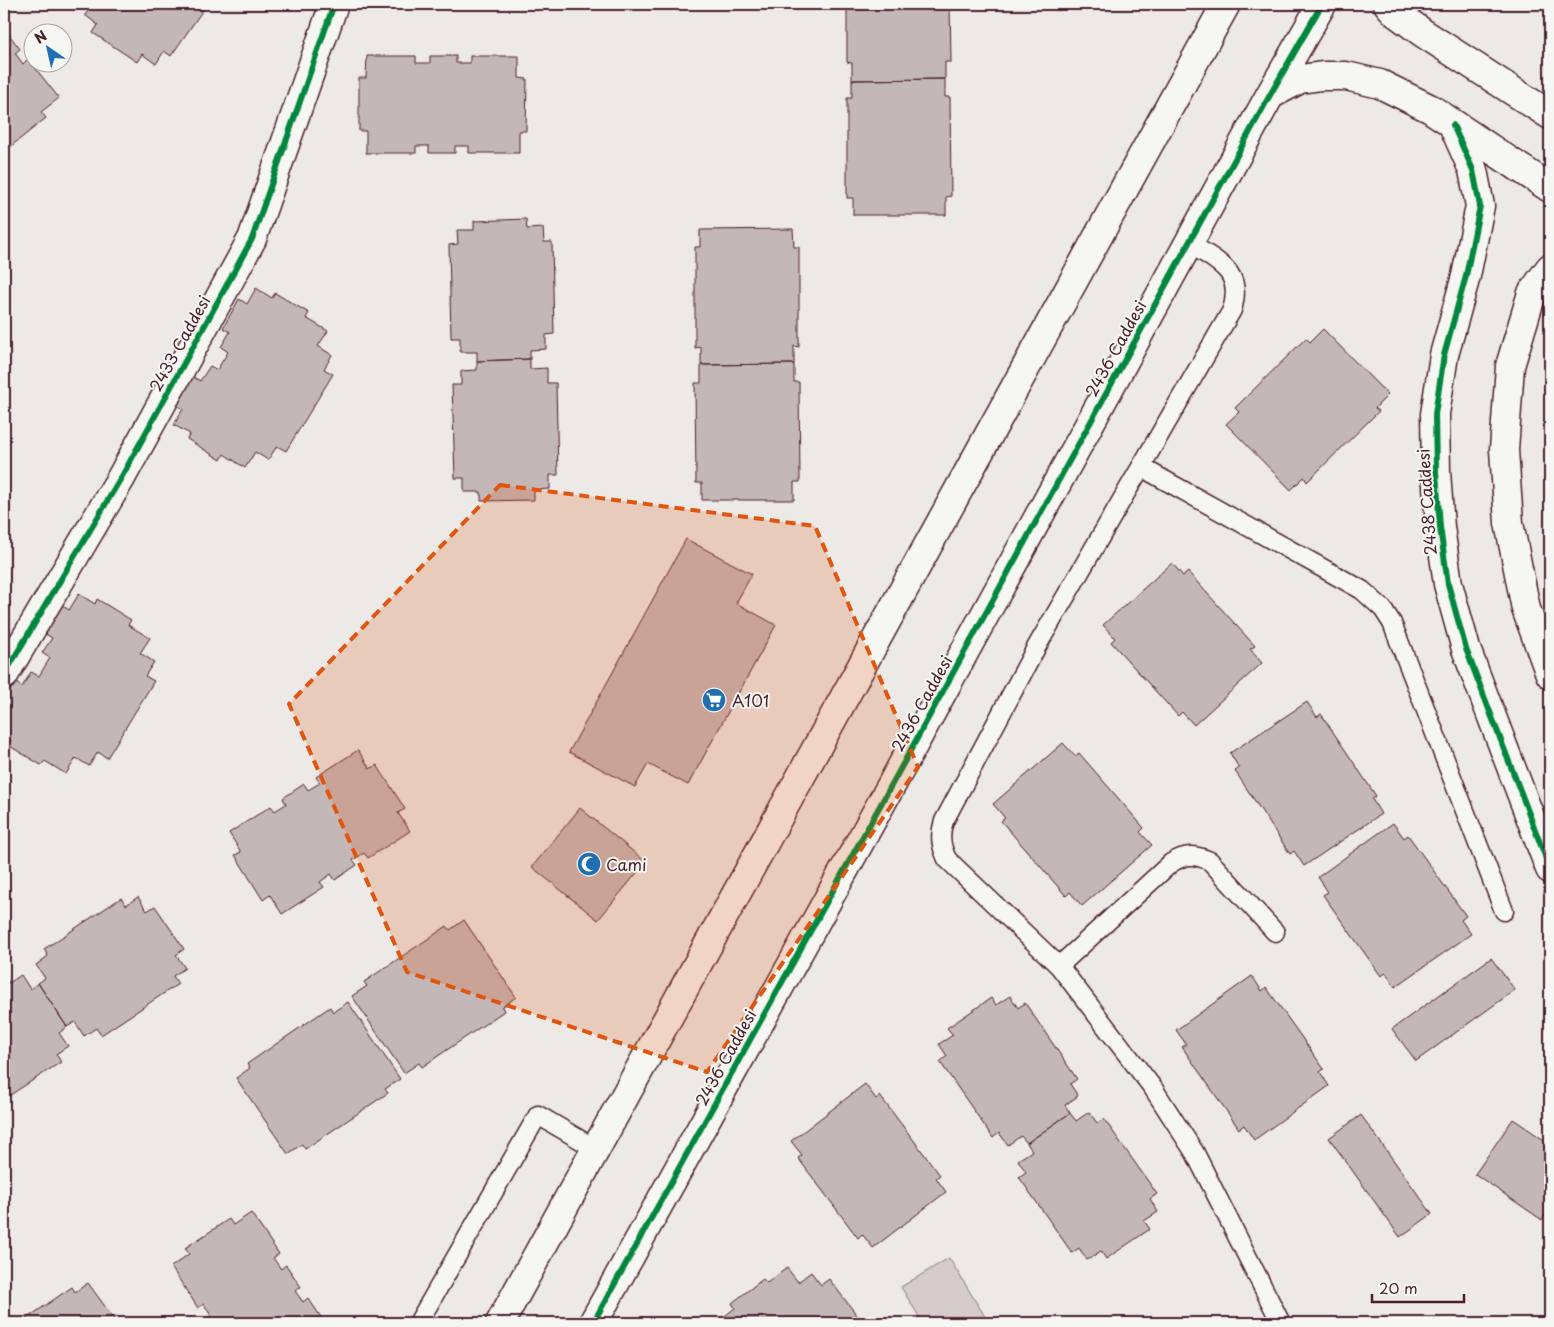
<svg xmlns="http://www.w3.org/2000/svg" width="1554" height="1327" font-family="'Playpen Sans',sans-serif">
	<rect width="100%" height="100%" fill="#ece9e6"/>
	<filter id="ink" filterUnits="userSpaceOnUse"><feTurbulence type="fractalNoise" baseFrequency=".02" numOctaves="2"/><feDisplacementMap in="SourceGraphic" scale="10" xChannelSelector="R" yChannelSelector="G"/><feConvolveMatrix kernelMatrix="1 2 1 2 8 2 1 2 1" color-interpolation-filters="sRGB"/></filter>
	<g filter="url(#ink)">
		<!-- green -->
		<path fill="#d4cbca" stroke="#8f757a" d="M 949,1258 L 989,1323 L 923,1323 L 901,1287 Z"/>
		<!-- building -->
		<path fill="#c4b7b7" stroke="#4a1f2b" d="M 93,4 L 207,4 L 171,56 L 164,51 L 156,64 L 142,54 L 137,62 L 93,33 L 98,25 L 85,15 Z
			M 847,4 L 950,4 L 951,62 L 945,62 L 945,79 L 852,80 L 852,63 L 847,62 Z
			M 4,28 L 20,49 L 15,53 L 23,64 L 28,59 L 59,98 L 41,112 L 46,118 L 5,151 Z
			M 367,56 L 416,56 L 416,63 L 430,63 L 430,56 L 456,56 L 456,63 L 470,63 L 470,56 L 519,56 L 519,78 L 527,79 L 526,131 L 519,131 L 519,153 L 469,153 L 469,146 L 455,146 L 455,153 L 429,153 L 429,146 L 416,146 L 416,153 L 366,153 L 366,131 L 359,131 L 359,78 L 366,78 Z
			M 945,79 L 945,97 L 950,97 L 951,196 L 946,197 L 946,215 L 853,215 L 853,198 L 847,198 L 847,98 L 852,98 L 852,80 Z
			M 526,219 L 527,229 L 543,228 L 544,242 L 552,242 L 554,334 L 546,335 L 546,349 L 530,350 L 530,359 L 477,361 L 477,352 L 460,352 L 460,338 L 451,338 L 449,245 L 458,244 L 457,230 L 474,230 L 474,221 Z
			M 793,229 L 794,247 L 799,247 L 799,347 L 794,346 L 794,364 L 701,365 L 701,347 L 695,348 L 695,247 L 700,247 L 700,230 Z
			M 256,288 L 272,298 L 275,293 L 309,313 L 306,318 L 328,331 L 318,346 L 332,355 L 324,369 L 333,374 L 286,451 L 277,446 L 268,460 L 255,452 L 245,468 L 224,454 L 221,460 L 187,439 L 190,434 L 174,425 L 183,409 L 176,405 L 193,377 L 200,381 L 210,366 L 217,370 L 228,352 L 221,347 L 230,332 L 223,328 L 239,299 L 247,304 Z
			M 1323,329 L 1388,395 L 1375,408 L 1379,411 L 1307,482 L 1304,477 L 1291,490 L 1226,424 L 1239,412 L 1235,408 L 1306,338 L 1310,342 Z
			M 530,359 L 530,369 L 547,368 L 547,383 L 556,383 L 558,475 L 550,475 L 550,489 L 534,490 L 534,500 L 481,501 L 481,492 L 464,492 L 464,478 L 455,478 L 452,385 L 461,385 L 461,371 L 477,370 L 477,361 Z
			M 794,364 L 794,382 L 799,382 L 800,482 L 794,482 L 794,500 L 702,500 L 702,483 L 696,483 L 695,383 L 701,383 L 701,365 Z
			M 686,539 L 752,574 L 736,603 L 776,625 L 688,785 L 648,764 L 635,787 L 569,752 Z
			M 1172,563 L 1183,576 L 1188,572 L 1255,646 L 1250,649 L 1262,663 L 1194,725 L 1182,712 L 1178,716 L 1111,642 L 1115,638 L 1103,625 Z
			M 79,594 L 95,604 L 97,599 L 131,620 L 128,625 L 150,638 L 140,653 L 154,662 L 145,676 L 154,681 L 107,758 L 98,752 L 89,766 L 76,758 L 66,774 L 45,761 L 41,765 L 8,745 L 11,740 L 4,735 L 5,715 L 4,700 L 15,682 L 22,687 L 31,672 L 39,676 L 50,658 L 42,653 L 52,638 L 44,633 L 62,605 L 69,610 Z
			M 1307,702 L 1317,717 L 1321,714 L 1376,796 L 1372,799 L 1381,814 L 1304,866 L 1294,851 L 1290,854 L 1235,771 L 1239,768 L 1230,753 Z
			M 1063,743 L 1075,756 L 1079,753 L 1144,828 L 1140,832 L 1152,845 L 1082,906 L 1070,892 L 1066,896 L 1001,821 L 1005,818 L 993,804 Z
			M 358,750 L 370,769 L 377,765 L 405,809 L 398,813 L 410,831 L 368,858 L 364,853 L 353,860 L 357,865 L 335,880 L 331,874 L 320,882 L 324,887 L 282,914 L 270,895 L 263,900 L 235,855 L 241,852 L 229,833 L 271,806 L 275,811 L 286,804 L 283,798 L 304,784 L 308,790 L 320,783 L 316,777 Z
			M 580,808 L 646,862 L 598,920 L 532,867 Z
			M 1393,823 L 1404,838 L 1408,835 L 1466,916 L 1461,920 L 1471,934 L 1395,987 L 1386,973 L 1381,976 L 1323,895 L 1328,892 L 1318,877 Z
			M 138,897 L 147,911 L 155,906 L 184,949 L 176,955 L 185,968 L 173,976 L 178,984 L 101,1035 L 96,1028 L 84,1036 L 75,1022 L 67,1027 L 38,983 L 45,978 L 36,965 L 48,956 L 44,949 L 121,898 L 126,905 Z
			M 464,920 L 516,997 L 502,1007 L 504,1011 L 422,1067 L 419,1063 L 404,1073 L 352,996 L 367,986 L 364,982 L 447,926 L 450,930 Z
			M 1491,958 L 1515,990 L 1416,1061 L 1392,1029 Z
			M 4,975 L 9,983 L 21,975 L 30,989 L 38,983 L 67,1027 L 59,1033 L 68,1046 L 56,1054 L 61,1062 L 4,1099 Z
			M 1252,976 L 1262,991 L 1266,987 L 1324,1069 L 1320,1072 L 1329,1086 L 1254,1140 L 1244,1125 L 1239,1129 L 1182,1047 L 1186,1044 L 1176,1030 Z
			M 1010,996 L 1018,1008 L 1025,1003 L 1077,1079 L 1070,1084 L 1078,1096 L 1065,1105 L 1070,1113 L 1027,1143 L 1021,1136 L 1008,1145 L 999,1133 L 993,1138 L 940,1062 L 947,1056 L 939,1044 L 953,1035 L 947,1028 L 991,998 L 996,1005 Z
			M 348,1002 L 400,1079 L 385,1089 L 388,1093 L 305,1149 L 302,1144 L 288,1154 L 236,1078 L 250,1068 L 247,1064 L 330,1007 L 333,1012 Z
			M 865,1084 L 876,1099 L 880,1096 L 940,1175 L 936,1178 L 946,1192 L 873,1248 L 862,1234 L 858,1238 L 798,1158 L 802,1155 L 791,1141 Z
			M 1089,1112 L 1097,1123 L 1104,1119 L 1157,1194 L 1150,1199 L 1158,1212 L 1144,1221 L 1150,1229 L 1106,1259 L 1101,1251 L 1087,1260 L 1079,1248 L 1072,1253 L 1019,1177 L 1026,1172 L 1018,1160 L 1032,1151 L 1027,1143 L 1070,1113 L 1076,1121 Z
			M 1361,1115 L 1432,1214 L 1400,1237 L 1329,1138 Z
			M 1513,1119 L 1550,1144 L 1550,1208 L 1542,1220 L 1475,1174 Z
			M 251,1213 L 279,1254 L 273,1258 L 281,1269 L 286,1265 L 301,1287 L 295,1291 L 303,1302 L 308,1298 L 325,1323 L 208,1323 L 205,1319 L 211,1316 L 204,1304 L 198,1308 L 171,1267 L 189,1254 L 185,1248 L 229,1219 L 233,1225 Z
			M 787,1268 L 798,1282 L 811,1272 L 821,1285 L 829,1279 L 863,1323 L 724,1323 L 721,1319 L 735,1308 L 732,1303 L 763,1279 L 767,1283 Z
			M 88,1283 L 117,1323 L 20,1323 L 72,1287 L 75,1292 Z"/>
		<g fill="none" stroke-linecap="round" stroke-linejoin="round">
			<!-- service casing -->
			<g stroke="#4a1f2b" stroke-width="21">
				<path id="service" d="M 1189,243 C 1217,262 1244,270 1232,310 L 1037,646 L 944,821 C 939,836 941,846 947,859 L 1059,966 L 1153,1088 L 1195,1153 L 1281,1323
					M 1141,467 L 1362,590 L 1383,609 L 1392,623 L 1504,911
					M 1059,966 L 1171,863 C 1186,854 1194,854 1210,861 L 1275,932
					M 418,1323 L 538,1115 L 596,1149"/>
			</g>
			<!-- minor casing -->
			<g stroke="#4a1f2b" stroke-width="31">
				<path id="minor" d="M 4,675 L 121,478 L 252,239 L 334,4"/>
			</g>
			<!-- tertiary casing -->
			<g stroke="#4a1f2b" stroke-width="31">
				<path id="tertiary" d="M 1388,4 L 1396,13 L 1423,33 L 1550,115
					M 1270,95 L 1300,79 L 1322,76 L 1346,76 L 1380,84 L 1431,109 L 1550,188
					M 1453,125 L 1473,170 L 1480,206 L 1466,276 L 1444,355 L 1435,414 L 1436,472 L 1440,527 L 1448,584 L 1466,649 L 1550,869
					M 1550,268 L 1532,293 L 1510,366 L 1504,450 L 1509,523 L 1526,609 L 1550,674
					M 500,1323 L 1226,4
					M 593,1323 L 892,784 L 1270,95 L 1322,4"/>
			</g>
			<!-- service -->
			<use href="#service" stroke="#f6f6f2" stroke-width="18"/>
			<!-- minor -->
			<use href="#minor" stroke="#f6f6f2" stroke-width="28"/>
			<!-- tertiary -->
			<use href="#tertiary" stroke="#f6f6f2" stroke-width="28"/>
			<!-- cycleway casing -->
			<g stroke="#f6f6f2" stroke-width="9">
				<path id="cycleway" d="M 1453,125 L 1473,170 L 1480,206 L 1466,276 L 1444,355 L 1435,414 L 1436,472 L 1440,527 L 1448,584 L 1466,649 L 1550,869
					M 4,675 L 121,478 L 252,239 L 334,4
					M 593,1323 L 892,784 L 1270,95 L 1322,4"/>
			</g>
			<!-- cycleway -->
			<use href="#cycleway" stroke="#00873e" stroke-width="6"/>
		</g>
	</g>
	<!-- marked area -->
	<path fill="#e0560e" fill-opacity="0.2" stroke="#e0560e" stroke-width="4" stroke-dasharray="10 6" stroke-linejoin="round" d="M 500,485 L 815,526 L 918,767 L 707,1072 L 407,972 L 289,704 Z"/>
	<!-- icons -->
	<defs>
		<g id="supermarket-disc" transform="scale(1.25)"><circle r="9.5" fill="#1f6fb2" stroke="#f6f6f2"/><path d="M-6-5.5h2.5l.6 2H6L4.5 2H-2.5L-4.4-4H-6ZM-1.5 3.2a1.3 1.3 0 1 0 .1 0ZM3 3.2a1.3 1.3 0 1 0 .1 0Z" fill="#fff"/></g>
		<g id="mosque-disc" transform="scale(1.25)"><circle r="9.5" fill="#1f6fb2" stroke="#f6f6f2"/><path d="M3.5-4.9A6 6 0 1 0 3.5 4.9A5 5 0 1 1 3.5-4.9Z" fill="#fff"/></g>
	</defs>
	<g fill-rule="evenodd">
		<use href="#supermarket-disc" x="714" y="700"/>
		<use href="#mosque-disc" x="589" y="864"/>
	</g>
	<g text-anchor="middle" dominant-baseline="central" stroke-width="4" stroke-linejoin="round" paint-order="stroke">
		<!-- street labels -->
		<g font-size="16" fill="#4a1f2b" stroke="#f6f6f2">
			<text transform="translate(179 343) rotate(-61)">2433 Caddesi</text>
			<text transform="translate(1115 348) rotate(-61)">2436 Caddesi</text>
			<text transform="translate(1426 502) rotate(-94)">2438 Caddesi</text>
			<text transform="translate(921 703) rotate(-61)">2436 Caddesi</text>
			<text transform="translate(725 1057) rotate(-61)">2436 Caddesi</text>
		</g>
		<!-- poi labels -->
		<g font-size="16" fill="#4a1f2b" stroke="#f6f6f2" text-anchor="start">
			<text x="732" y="700">A101</text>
			<text x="606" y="864">Cami</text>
		</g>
	</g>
	<!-- margin -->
	<rect width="1554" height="1327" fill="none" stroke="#f6f6f2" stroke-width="20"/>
	<rect x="10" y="10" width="1534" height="1307" fill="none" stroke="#4a1f2b" stroke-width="2" filter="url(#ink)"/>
	<!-- north arrow -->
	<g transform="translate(48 48) rotate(326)"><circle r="24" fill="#f6f6f2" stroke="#b1a0a2"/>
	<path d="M0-4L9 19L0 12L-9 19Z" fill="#1f6fb2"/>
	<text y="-8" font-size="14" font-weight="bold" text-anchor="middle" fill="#4a1f2b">N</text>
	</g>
	<!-- scale -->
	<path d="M1372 1294v8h92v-8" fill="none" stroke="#4a1f2b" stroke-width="2.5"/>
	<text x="1379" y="1294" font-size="15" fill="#4a1f2b" stroke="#f6f6f2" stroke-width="4" paint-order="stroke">20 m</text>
</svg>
